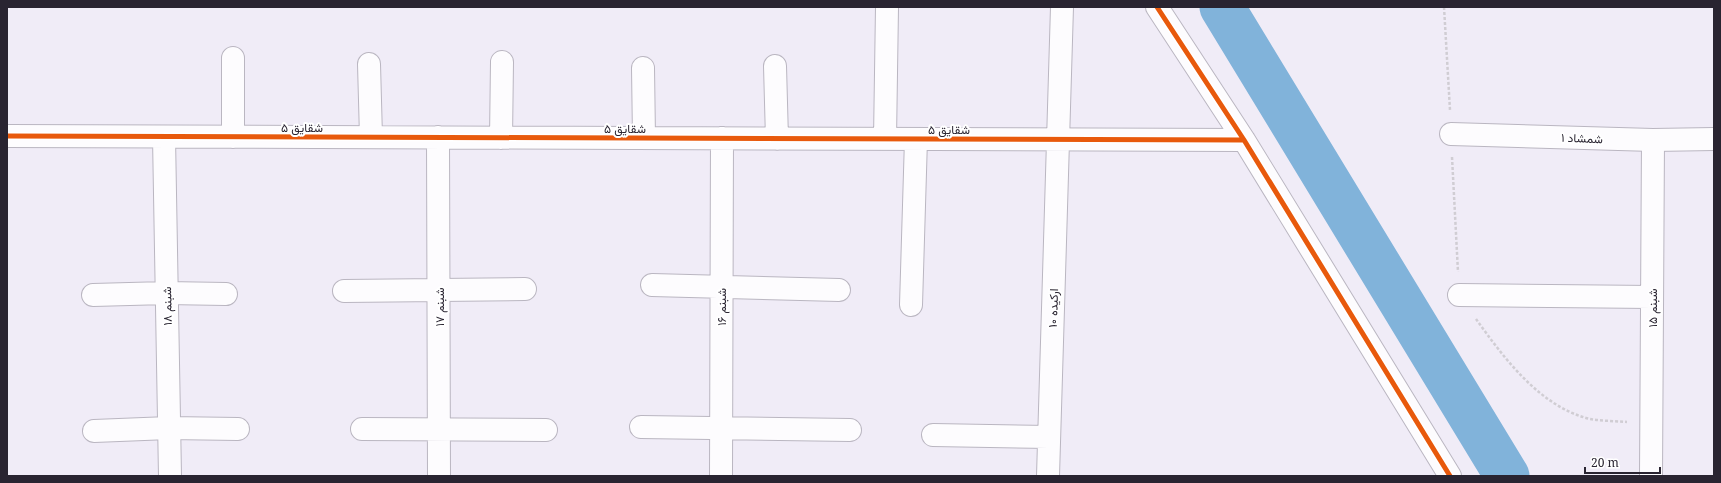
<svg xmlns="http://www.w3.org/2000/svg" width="1721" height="483" font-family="'Noto Serif',Vazirmatn,serif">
	<rect width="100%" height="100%" fill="#f0ecf7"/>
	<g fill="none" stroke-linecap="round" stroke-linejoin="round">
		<!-- river -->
		<path stroke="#81b3da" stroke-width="45" d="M 1222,7 L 1507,476"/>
		<!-- minor casing -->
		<g stroke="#bab6c1" stroke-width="24">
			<path id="minor" d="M 1157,7 L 1244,140 L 1450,476
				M 369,64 L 371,137
				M 775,66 L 777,139
				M 643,68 L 644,138
				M 7,136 L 1244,140
				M 164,137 L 170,476
				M 233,137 L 233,58
				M 438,137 L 439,476
				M 501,138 L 502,62
				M 885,139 L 887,7
				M 652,285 L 839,290
				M 344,291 L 525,289
				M 93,295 L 166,293 L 226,294
				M 1459,295 L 1652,297
				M 911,305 L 916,139
				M 641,427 L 850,430
				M 362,429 L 546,430
				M 94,431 L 169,428 L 238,429
				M 933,435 L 1049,437
				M 721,476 L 722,138
				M 1048,476 L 1062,7
				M 1651,476 L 1653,140"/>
		</g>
		<!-- tertiary casing -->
		<g stroke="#bab6c1" stroke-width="24">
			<path id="tertiary" d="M 1451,134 L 1653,140 L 1714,139"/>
		</g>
		<!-- path -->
		<path stroke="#d0cdd3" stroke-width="2.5" stroke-dasharray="3 2" stroke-linecap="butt" d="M 1444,7 L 1450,110
			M 1452,157 L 1458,272
			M 1476,319 C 1504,358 1540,407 1590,419 C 1602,421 1615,421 1627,422"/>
		<!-- minor -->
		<use href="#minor" stroke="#fdfcfe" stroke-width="22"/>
		<!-- tertiary -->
		<use href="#tertiary" stroke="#fdfcfe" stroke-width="22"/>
		<!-- cycleway casing -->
		<g stroke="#fff" stroke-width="8">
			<path id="cycleway" d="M 1157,7 L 1244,140 L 1450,476
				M 7,136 L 1244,140"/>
		</g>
		<!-- cycleway -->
		<use href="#cycleway" stroke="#e8590c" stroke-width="5"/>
	</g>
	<g text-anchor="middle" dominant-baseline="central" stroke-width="4" stroke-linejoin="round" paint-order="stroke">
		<!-- street labels -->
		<g font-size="12" fill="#292431" stroke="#fff">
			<text x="302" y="127">شقایق ۵</text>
			<text x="625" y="128">شقایق ۵</text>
			<text x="949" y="129">شقایق ۵</text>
			<text transform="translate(1582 138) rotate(2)">شمشاد ۱</text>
			<text transform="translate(167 306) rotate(-91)">شبنم ۱۸</text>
			<text transform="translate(439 307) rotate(-90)">شبنم ۱۷</text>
			<text transform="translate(721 307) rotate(-90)">شبنم ۱۶</text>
			<text transform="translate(1053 308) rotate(-88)">ارکیده ۱۰</text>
			<text transform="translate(1652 308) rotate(-90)">شبنم ۱۵</text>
		</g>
	</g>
	<!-- border -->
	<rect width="1721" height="483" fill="none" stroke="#292431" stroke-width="16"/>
	<!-- scale -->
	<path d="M1585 467v6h75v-6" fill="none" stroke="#292431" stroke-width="2"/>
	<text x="1591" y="467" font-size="12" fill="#292431" stroke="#ffffff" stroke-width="3" paint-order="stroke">20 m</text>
</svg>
